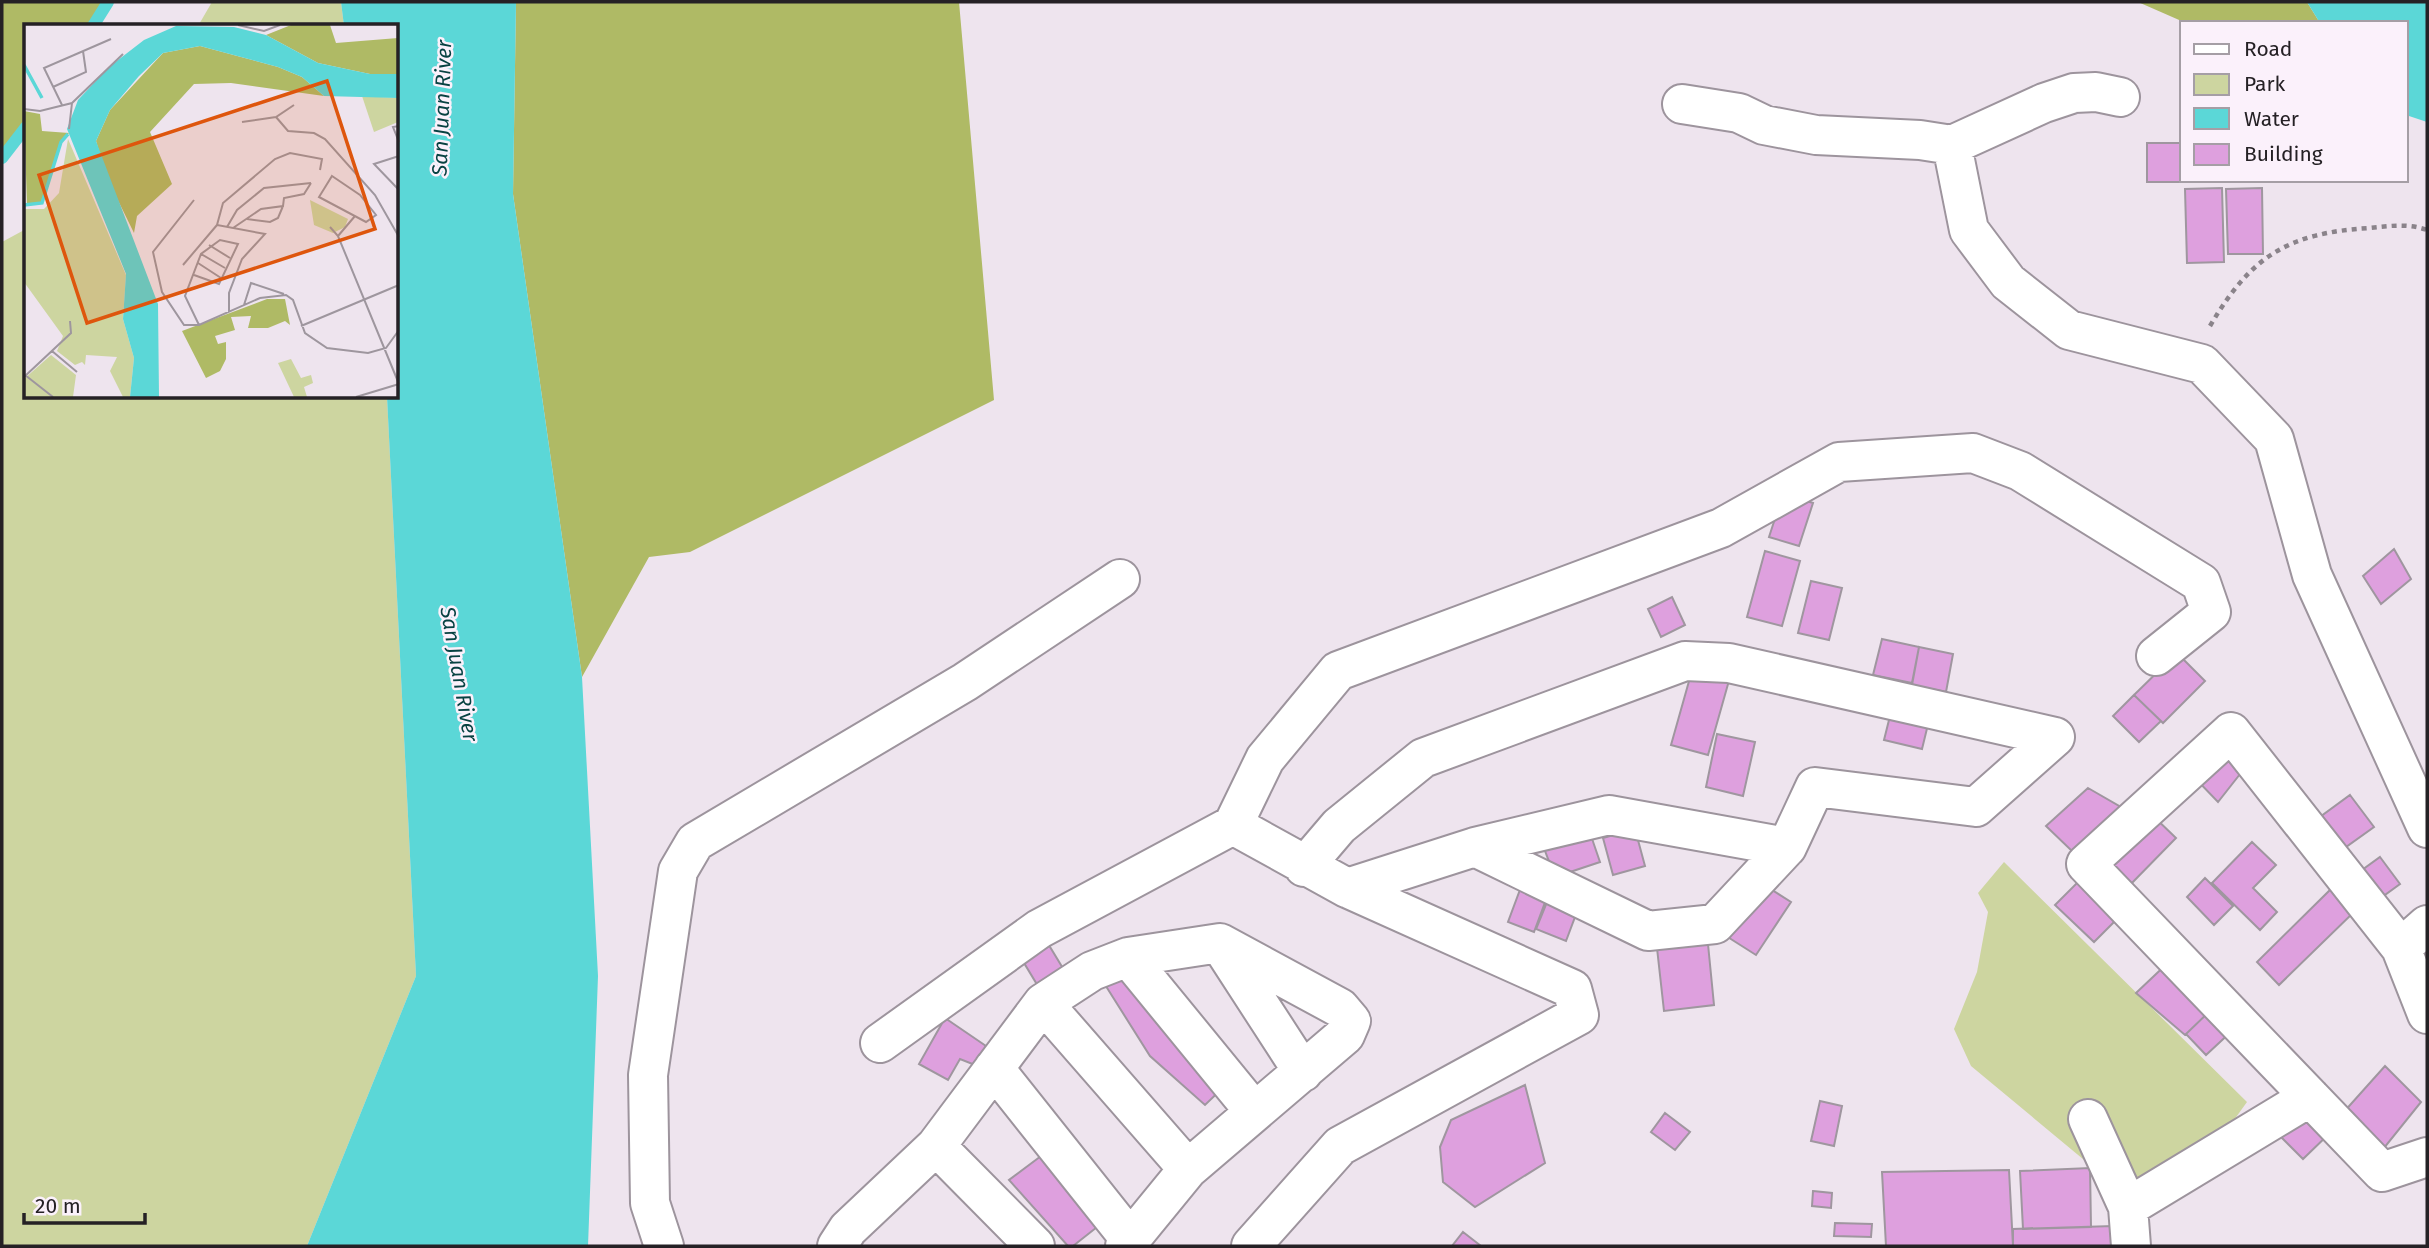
<svg xmlns="http://www.w3.org/2000/svg" width="2429" height="1248" font-family="'Fira Sans',sans-serif">
	<rect width="100%" height="100%" fill="#eee4ee"/>
	<!-- green -->
	<path fill="#cdd5a0" d="M 212,2 L 341,2 L 344,26 L 198,26 Z
		M 26,229 L 26,397 L 387,397 L 416,976 L 307,1246 L 2,1246 L 2,242 Z
		M 2004,862 L 2247,1102 L 2205,1160 L 2155,1201 L 2101,1174 L 1971,1066 L 1954,1029 L 1977,972 L 1988,912 L 1978,893 Z"/>
	<!-- forest -->
	<path fill="#afba65" d="M 2,2 L 108,2 L 93,26 L 26,26 L 26,127 L 2,158 Z
		M 516,2 L 959,2 L 994,400 L 690,552 L 649,557 L 582,677 L 513,194 Z
		M 2138,2 L 2307,2 L 2320,23 L 2186,23 Z"/>
	<!-- water -->
	<path fill="#5bd7d7" d="M 341,2 L 516,2 L 513,194 L 582,677 L 598,976 L 588,1246 L 307,1246 L 416,976 L 387,397 L 397,397 L 397,26 L 344,26 Z
		M 2307,2 L 2427,2 L 2427,122 L 2406,115 L 2406,23 L 2320,23 Z"/>
	<g fill="none" stroke-linecap="round" stroke-linejoin="round">
		<!-- stream -->
		<path stroke="#5bd7d7" stroke-width="12" d="M 93,26 L 108,2
			M 2,158 L 26,127"/>
	</g>
	<!-- building -->
	<path fill="#dea0de" stroke="#9f969f" stroke-width="2" d="M 2147,143 L 2182,143 L 2184,182 L 2147,182 Z
		M 2222,188 L 2224,262 L 2187,263 L 2185,189 Z
		M 2262,188 L 2263,254 L 2228,254 L 2226,189 Z
		M 1783,494 L 1813,503 L 1799,546 L 1769,537 Z
		M 2394,549 L 2411,579 L 2381,604 L 2363,576 Z
		M 1765,551 L 1800,561 L 1782,626 L 1747,617 Z
		M 1811,581 L 1842,588 L 1829,640 L 1798,633 Z
		M 1672,597 L 1685,625 L 1661,637 L 1648,609 Z
		M 1882,639 L 1919,647 L 1912,683 L 1873,675 Z
		M 1919,647 L 1953,654 L 1946,692 L 1912,685 Z
		M 2177,653 L 2205,681 L 2163,723 L 2134,695 Z
		M 1693,667 L 1730,677 L 1708,755 L 1671,745 Z
		M 2134,695 L 2161,721 L 2139,742 L 2113,716 Z
		M 1893,704 L 1931,712 L 1922,749 L 1884,740 Z
		M 1717,734 L 1755,742 L 1743,796 L 1706,787 Z
		M 2218,747 L 2244,769 L 2218,802 L 2192,775 Z
		M 2088,788 L 2126,810 L 2075,854 L 2046,826 Z
		M 2350,795 L 2374,827 L 2332,857 L 2309,825 Z
		M 2149,812 L 2176,838 L 2127,888 L 2100,862 Z
		M 1588,827 L 1600,862 L 1555,877 L 1542,843 Z
		M 1635,829 L 1645,866 L 1613,875 L 1603,838 Z
		M 2252,842 L 2276,865 L 2253,888 L 2277,912 L 2260,930 L 2212,883 Z
		M 2380,857 L 2400,884 L 2371,905 L 2351,878 Z
		M 2085,875 L 2126,910 L 2094,942 L 2055,905 Z
		M 2205,878 L 2233,906 L 2214,925 L 2187,897 Z
		M 1758,881 L 1791,902 L 1756,955 L 1723,934 Z
		M 1521,887 L 1547,897 L 1534,932 L 1508,922 Z
		M 2332,888 L 2355,911 L 2279,985 L 2257,962 Z
		M 1549,897 L 1578,909 L 1566,941 L 1536,929 Z
		M 1707,934 L 1714,1005 L 1664,1011 L 1656,939 Z
		M 1044,937 L 1067,975 L 1041,991 L 1018,953 Z
		M 2173,958 L 2213,1008 L 2185,1035 L 2136,993 Z
		M 1127,965 L 1229,1082 L 1205,1105 L 1150,1056 L 1097,972 Z
		M 2213,1008 L 2234,1029 L 2206,1055 L 2186,1034 Z
		M 945,1018 L 986,1046 L 975,1065 L 960,1059 L 948,1080 L 919,1064 Z
		M 2385,1066 L 2421,1102 L 2380,1153 L 2342,1114 Z
		M 1525,1085 L 1545,1163 L 1475,1207 L 1443,1182 L 1440,1147 L 1451,1120 Z
		M 1820,1101 L 1842,1106 L 1834,1146 L 1811,1141 Z
		M 2310,1107 L 2333,1130 L 2303,1159 L 2280,1136 Z
		M 1665,1113 L 1690,1132 L 1675,1150 L 1651,1132 Z
		M 1045,1153 L 1106,1220 L 1073,1246 L 1068,1246 L 1009,1180 Z
		M 2090,1168 L 2091,1227 L 2023,1229 L 2020,1171 Z
		M 2009,1170 L 2013,1246 L 1886,1246 L 1882,1172 Z
		M 1813,1191 L 1832,1193 L 1831,1208 L 1812,1206 Z
		M 1835,1223 L 1872,1224 L 1871,1237 L 1834,1236 Z
		M 2113,1226 L 2113,1246 L 2013,1246 L 2013,1229 Z
		M 1463,1232 L 1481,1246 L 1452,1246 Z"/>
	<g fill="none" stroke-linecap="round" stroke-linejoin="round">
		<!-- minor casing -->
		<g stroke="#9d949d" stroke-width="42">
			<path id="minor" d="M 1682,104 L 1739,113 L 1764,125 L 1816,135 L 1920,140 L 1952,145 L 2044,103 L 2074,93 L 2096,92 L 2120,97
				M 1952,145 L 1969,230 L 2008,282 L 2069,330 L 2202,364 L 2274,439 L 2312,575 L 2427,828
				M 1475,847 L 1648,931 L 1715,924 L 1787,847
				M 1304,867 L 1339,826 L 1423,758 L 1685,661 L 1729,663 L 2055,737
				M 1347,888 L 1475,847 L 1609,815 L 1787,847 L 1815,787 L 1976,807 L 2055,737
				M 1222,947 L 1303,1072
				M 2401,948 L 2427,925
				M 1128,957 L 1254,1111
				M 1043,1003 L 1188,1169
				M 2427,1014 L 2401,948 L 2231,732 L 2086,864 L 2382,1172 L 2427,1157
				M 880,1043 L 1039,929 L 1233,825
				M 994,1068 L 1130,1239
				M 2088,1119 L 2128,1207 L 2131,1246
				M 936,1146 L 1035,1246
				M 2128,1207 L 2310,1097
				M 664,1246 L 650,1203 L 648,1075 L 678,871 L 695,842 L 965,682 L 1120,579
				M 837,1246 L 848,1229 L 936,1146 L 1043,1003 L 1092,971 L 1128,957 L 1220,943 L 1340,1008 L 1351,1021 L 1345,1035 L 1188,1169 L 1125,1246
				M 1251,1246 L 1340,1146 L 1579,1015 L 1572,989 L 1347,888 L 1233,825 L 1265,759 L 1338,671 L 1721,528 L 1839,462 L 1973,453 L 2020,471 L 2201,583 L 2211,612 L 2156,656"/>
		</g>
		<!-- path -->
		<path stroke="#8a838a" stroke-width="4.5" stroke-dasharray="5 5" stroke-linecap="butt" d="M 2210,326 C 2251,256 2288,233 2369,228 C 2389,226 2408,223 2427,230"/>
		<!-- minor -->
		<use href="#minor" stroke="#fff" stroke-width="38"/>
	</g>
	<g text-anchor="middle" dominant-baseline="central" stroke-width="5" stroke-linejoin="round" paint-order="stroke">
		<!-- water labels -->
		<g font-size="21" font-style="italic" fill="#074242" stroke="#fbf1fb">
			<text transform="translate(442 108) rotate(-88)">San Juan River</text>
			<text transform="translate(459 674) rotate(80)">San Juan River</text>
		</g>
	</g>
	<!-- overview -->
	<g transform="translate(24 24)">
		<rect width="374" height="374" fill="#eee4ee"/>
		<path d="M 338,72 L 374,74 L 374,98 L 350,108 ZM 44,115 L 102,251 L 99,295 L 110,334 L 106,373 L 99,373 L 86,347 L 93,333 L 62,331 L 61,341 L 58,338 L 51,341 L 33,327 L 39,312 L 0,258 L 0,185 L 20,185 L 35,169 ZM 286,176 L 324,195 L 321,203 L 309,209 L 290,201 ZM 27,331 L 52,351 L 49,373 L 0,373 L 0,355 ZM 267,335 L 277,354 L 287,351 L 289,359 L 280,363 L 283,373 L 270,373 L 254,339 Z" fill="#cdd5a0"/>
		<path d="M 267,1 L 306,1 L 312,19 L 374,14 L 374,50 L 346,50 L 294,39 L 242,11 ZM 176,22 L 254,43 L 278,53 L 300,72 L 207,59 L 170,60 L 126,108 L 148,160 L 113,192 L 110,209 L 83,154 L 72,117 L 86,86 L 139,29 ZM 0,87 L 16,90 L 18,107 L 45,109 L 37,118 L 18,179 L 3,182 ZM 243,275 L 261,275 L 266,301 L 261,297 L 244,304 L 224,304 L 227,292 L 207,293 L 211,306 L 191,312 L 194,320 L 202,318 L 202,335 L 196,347 L 182,354 L 158,307 Z" fill="#afba65"/>
		<path d="M 152,2 L 210,3 L 242,11 L 294,39 L 346,50 L 374,50 L 374,74 L 300,72 L 278,53 L 254,43 L 176,22 L 139,29 L 115,52 L 86,86 L 72,117 L 134,280 L 135,373 L 106,373 L 110,334 L 99,295 L 102,250 L 43,105 L 54,76 L 85,43 L 120,16 Z" fill="#5bd7d7"/>
		<path fill="none" stroke="#5bd7d7" stroke-width="3.5" d="M 0,41 L 18,74M 0,181 L 18,179 L 37,118 L 44,110"/>
		<path fill="none" stroke="#9e969e" stroke-width="2" d="M 214,1 L 240,7 L 256,1M 29,63 L 62,48 L 59,27M 38,81 L 20,44 L 87,15M 0,85 L 16,87 L 48,79 L 99,30M 252,93 L 264,107 L 290,109 L 301,115 L 351,171 L 375,213M 218,98 L 252,93 L 270,81M 375,102 L 369,103 L 375,118M 45,105 L 48,79M 375,132 L 350,140 L 375,166M 308,152 L 336,171 L 352,191 L 342,198 L 295,173 ZM 170,176 L 129,228 L 138,268 L 160,301 L 175,301 L 236,274 L 262,271 L 269,276 L 281,309 L 303,324 L 344,329 L 362,324 L 375,306M 223,195 L 246,198 L 254,194 L 259,182M 203,203 L 213,186 L 240,164 L 287,159M 306,203 L 314,212 L 375,360M 209,204 L 237,185 L 259,182 L 260,174 L 280,170 L 287,159M 314,212 L 331,192M 185,221 L 206,234M 177,230 L 201,244M 174,239 L 197,254M 159,241 L 193,201M 170,251 L 195,260 L 214,220 L 196,216 L 177,230 L 161,272 L 175,301M 220,281 L 227,259 L 260,270M 205,288 L 205,269 L 218,235 L 241,210 L 193,201 L 199,179 L 251,135 L 266,129 L 298,135 L 296,146M 277,302 L 375,261M 28,327 L 53,348M 1,351 L 29,373M 0,353 L 47,309 L 46,297M 332,373 L 375,360"/>
		<path fill="#de560d" fill-opacity="0.15" stroke="#de560d" stroke-width="3.5" d="M 303,57 L 351,205 L 63,299 L 15,151 Z"/>
		<rect width="374" height="374" fill="none" stroke="#252125" stroke-width="3.5"/>
	</g>
	<!-- border -->
	<rect width="2429" height="1248" fill="none" stroke="#252125" stroke-width="7"/>
	<!-- legend -->
	<rect x="2180" y="21" width="228" height="161" fill="#fbf1fb" stroke="#a59ea5" stroke-width="2"/>
	<rect x="2194" y="44" width="35" height="10" fill="#ffffff" stroke="#a59ea5" stroke-width="2"/>
	<text x="2244" y="56" font-size="21" fill="#252125">Road</text>
	<rect x="2194" y="74" width="35" height="21" fill="#cdd5a0" stroke="#a59ea5" stroke-width="2"/>
	<text x="2244" y="91" font-size="21" fill="#252125">Park</text>
	<rect x="2194" y="108" width="35" height="21" fill="#5bd7d7" stroke="#a59ea5" stroke-width="2"/>
	<text x="2244" y="126" font-size="21" fill="#252125">Water</text>
	<rect x="2194" y="144" width="35" height="21" fill="#dea0de" stroke="#a59ea5" stroke-width="2"/>
	<text x="2244" y="161" font-size="21" fill="#252125">Building</text>
	<!-- scale -->
	<path d="M24 1213v10h121v-10" fill="none" stroke="#252125" stroke-width="3.5"/>
	<text x="35" y="1213" font-size="21" fill="#252125" stroke="#fbf1fb" stroke-width="5" paint-order="stroke">20 m</text>
</svg>
